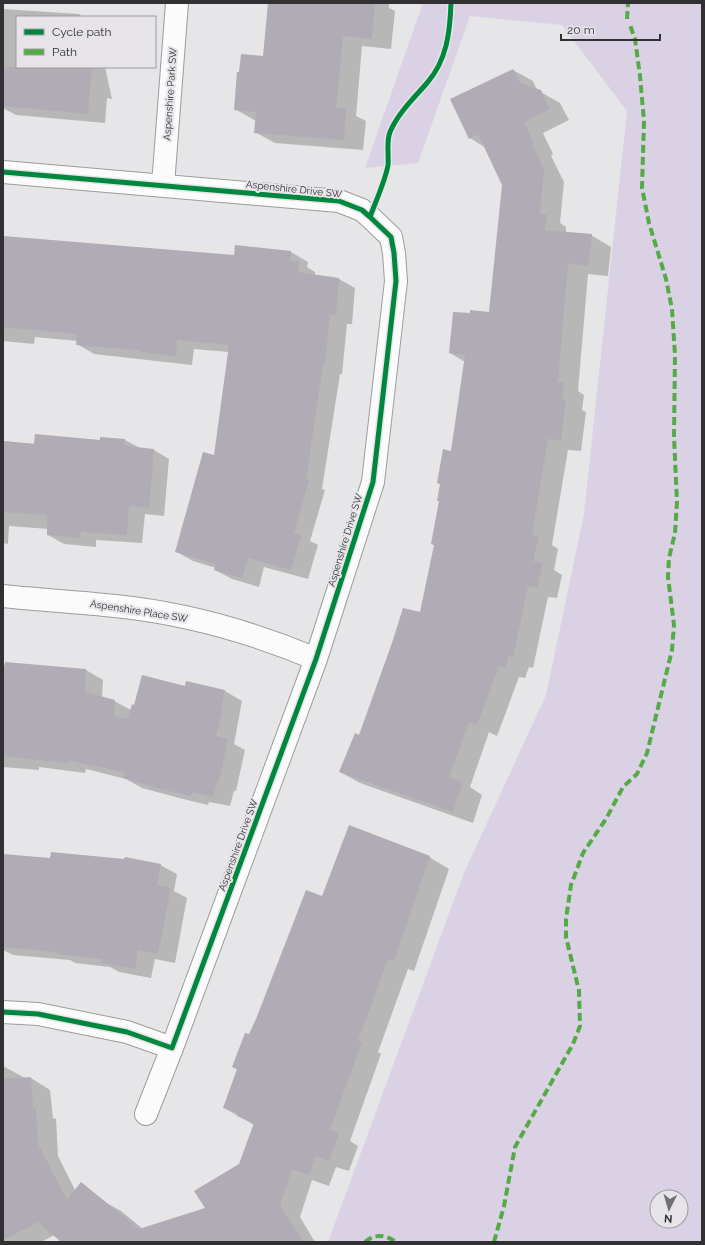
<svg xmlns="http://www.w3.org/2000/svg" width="705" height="1245" font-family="Raleway,sans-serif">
	<rect width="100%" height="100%" fill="#e6e5e7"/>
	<!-- green -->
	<path fill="#dad1e4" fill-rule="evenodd" d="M 423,3 L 702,3 L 702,1242 L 328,1242 L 464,873 L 546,695 L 584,514 L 627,111 L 562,25 L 470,16 L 418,163 L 365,168 ZM 657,1197 L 681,1197 L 681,1221 L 657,1221 Z"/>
	<!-- shadow -->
	<path fill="#0003" d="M 269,3 L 389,3 L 389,8 L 395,11 L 391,49 L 362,46 L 356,116 L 366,121 L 363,150 L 275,143 L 255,132 L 256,121 L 235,109 L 264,57 Z
		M 3,9 L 79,14 L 83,17 L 17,17 L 17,67 L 105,67 L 112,99 L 107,98 L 105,123 L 16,115 L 3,108 Z
		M 513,70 L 533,81 L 537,90 L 560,103 L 569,120 L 543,133 L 553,154 L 551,156 L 564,182 L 560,223 L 566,227 L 566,233 L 591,235 L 611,247 L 608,276 L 588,274 L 578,391 L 584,395 L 582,410 L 586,412 L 581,451 L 568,450 L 552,545 L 558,549 L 554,570 L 562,575 L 557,598 L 548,597 L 533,668 L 529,667 L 525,678 L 519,677 L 497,736 L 489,732 L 470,787 L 482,795 L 473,823 L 360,783 L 340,772 L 421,614 L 435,545 L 440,502 L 441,484 L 438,483 L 452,452 L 465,362 L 450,353 L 490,314 L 503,185 L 486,148 L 470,138 Z
		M 3,237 L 235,256 L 236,246 L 291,252 L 308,262 L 307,267 L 315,272 L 315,276 L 339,279 L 355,288 L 352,324 L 347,324 L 342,374 L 340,374 L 322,489 L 325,490 L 310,541 L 318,545 L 308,579 L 264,567 L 259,587 L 232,579 L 215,570 L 216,568 L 193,561 L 177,552 L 215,456 L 229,352 L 194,349 L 192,365 L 94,354 L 77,344 L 78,341 L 35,337 L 34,344 L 3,341 Z
		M 101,438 L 125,440 L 140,448 L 154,450 L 169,459 L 164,516 L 145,514 L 142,543 L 96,540 L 96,547 L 64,544 L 48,535 L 49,529 L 9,526 L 8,544 L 3,543 L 3,441 L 35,444 L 101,441 Z
		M 3,665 L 86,670 L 103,680 L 102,698 L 114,701 L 131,710 L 134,706 L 186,687 L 225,691 L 242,701 L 234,744 L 245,750 L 236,791 L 234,791 L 230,806 L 209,802 L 208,805 L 179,798 L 142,788 L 126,779 L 86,769 L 85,773 L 39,767 L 39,770 L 3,767 Z
		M 3,855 L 51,859 L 78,856 L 78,855 L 160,865 L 177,874 L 174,891 L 187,898 L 175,963 L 155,959 L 151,978 L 119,972 L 110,967 L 75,963 L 70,960 L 13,955 L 3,950 Z
		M 429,857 L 449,869 L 414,971 L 408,969 L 378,1052 L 381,1054 L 350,1141 L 358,1146 L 349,1171 L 336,1167 L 329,1186 L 312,1180 L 300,1217 L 315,1242 L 68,1242 L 86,1219 L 41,1242 L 3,1242 L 3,1066 L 25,1078 L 31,1078 L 50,1090 L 53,1118 L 56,1119 L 58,1156 L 88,1216 L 101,1200 L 121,1211 L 143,1229 L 207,1208 L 240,1164 L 254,1125 L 224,1108 L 238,1070 L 233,1067 L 322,897 Z"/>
	<!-- building -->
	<path fill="#b0abb4" d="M 268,3 L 375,3 L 372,39 L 343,36 L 336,108 L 346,109 L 344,140 L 254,133 L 256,112 L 234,110 L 237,72 L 239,72 L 241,54 L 263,56 Z
		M 3,67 L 92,67 L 88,114 L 3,106 Z
		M 513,69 L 520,83 L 541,90 L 550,109 L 524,122 L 534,143 L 532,144 L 544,170 L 540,214 L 547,215 L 545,230 L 592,234 L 588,266 L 568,263 L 558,382 L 564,382 L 562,399 L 566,399 L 561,440 L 548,439 L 532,535 L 539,536 L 533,561 L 543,563 L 537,588 L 528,586 L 513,658 L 509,656 L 505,668 L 499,666 L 477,725 L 469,722 L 449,777 L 463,782 L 453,812 L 339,772 L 355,733 L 359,735 L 393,640 L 403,608 L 420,612 L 434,545 L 431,544 L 439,501 L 437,501 L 440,484 L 437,483 L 443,449 L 451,451 L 465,355 L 449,353 L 453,312 L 470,313 L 470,310 L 489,312 L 502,185 L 478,134 L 469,139 L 450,99 Z
		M 3,236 L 234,255 L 235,245 L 291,251 L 290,261 L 299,261 L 298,272 L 339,278 L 336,315 L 330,315 L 325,365 L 323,365 L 306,479 L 309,480 L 294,533 L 301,535 L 291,570 L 248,558 L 242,578 L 214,570 L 216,564 L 175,552 L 203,452 L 214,455 L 229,345 L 177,340 L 176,356 L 140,352 L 140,350 L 76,345 L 77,334 L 3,327 Z
		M 35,434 L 100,440 L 100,437 L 125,439 L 125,446 L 154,449 L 149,508 L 129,506 L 127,535 L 81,532 L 80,538 L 47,535 L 47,515 L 3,512 L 3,441 L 34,444 Z
		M 5,662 L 86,669 L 85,692 L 115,700 L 114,716 L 128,719 L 132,704 L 134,705 L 142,675 L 185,686 L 186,681 L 225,690 L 221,708 L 223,709 L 216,736 L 228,739 L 219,782 L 217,782 L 213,797 L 192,792 L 191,796 L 161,789 L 123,778 L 125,773 L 69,760 L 68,763 L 3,756 L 3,682 Z
		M 349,825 L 430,856 L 394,961 L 388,959 L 358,1041 L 362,1042 L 330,1130 L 339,1133 L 329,1161 L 316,1156 L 309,1175 L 292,1169 L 280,1205 L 303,1242 L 61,1242 L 38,1222 L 3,1240 L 3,1079 L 31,1077 L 33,1107 L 36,1107 L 38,1144 L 67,1200 L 81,1182 L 139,1229 L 205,1208 L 194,1191 L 239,1164 L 254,1123 L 237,1116 L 238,1113 L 223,1108 L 237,1069 L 232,1067 L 245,1033 L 249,1034 L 256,1019 L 306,890 L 322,896 Z
		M 51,852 L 124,859 L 125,857 L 161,864 L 157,885 L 171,888 L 158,954 L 138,950 L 135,969 L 101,963 L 102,959 L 57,954 L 57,952 L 3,947 L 3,854 L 50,858 Z"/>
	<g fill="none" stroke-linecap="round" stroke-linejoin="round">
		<!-- minor casing -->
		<g stroke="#9d9c9e" stroke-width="24">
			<path id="minor" d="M 3,172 L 339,201 L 362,210 L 370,217 L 391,237 L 394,253 L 396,281 L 373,482 L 316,659 L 172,1048 L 127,1032 L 38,1014 L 3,1012
				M 163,185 L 177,3
				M 3,596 C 40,600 78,602 115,606 C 184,613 252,632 316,659
				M 146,1114 L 172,1048"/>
		</g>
		<!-- minor -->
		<use href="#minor" stroke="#fbfbfb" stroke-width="22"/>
		<!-- quiet -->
		<path stroke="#54ab45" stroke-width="4" stroke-dasharray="8 4" stroke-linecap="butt" d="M 627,19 L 628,3
			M 365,1242 C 375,1233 386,1235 396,1242
			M 494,1242 L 504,1206 L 515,1147 L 573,1044 L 580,1026 L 579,991 L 566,937 L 566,919 L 571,885 L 583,853 L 606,819 L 623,787 L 637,774 L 647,753 L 672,650 L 674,625 L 668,577 L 669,558 L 675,533 L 677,502 L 674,437 L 675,355 L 672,309 L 666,279 L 649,223 L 642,188 L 644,121 L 640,76 L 635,39 L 630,25"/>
		<!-- cycleway casing -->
		<g stroke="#e6e4e8" stroke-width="8">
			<path id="cycleway" d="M 3,172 L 339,201 L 362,210 L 370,217 L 391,237 L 394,253 L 396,281 L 373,482 L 316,659 L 172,1048 L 127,1032 L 38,1014 L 3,1012
				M 370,217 C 375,203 386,179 388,165 C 389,154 386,142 390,132 C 398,113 414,98 427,83 C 447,60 450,32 451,3"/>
		</g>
		<!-- cycleway -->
		<use href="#cycleway" stroke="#00873e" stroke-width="5"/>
	</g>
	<g text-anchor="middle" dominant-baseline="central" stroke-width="4" stroke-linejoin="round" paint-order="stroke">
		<!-- street labels -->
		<g font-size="10" fill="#313032" stroke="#e6e4e8">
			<text transform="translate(170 94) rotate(-86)">Aspenshire Park SW</text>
			<text transform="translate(294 189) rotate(6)">Aspenshire Drive SW</text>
			<text transform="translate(345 540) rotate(-73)">Aspenshire Drive SW</text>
			<text transform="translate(139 611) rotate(9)">Aspenshire Place SW</text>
			<text transform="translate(238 845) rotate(-70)">Aspenshire Drive SW</text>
		</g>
	</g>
	<!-- border -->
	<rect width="705" height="1245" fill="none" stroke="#313032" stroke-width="8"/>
	<!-- legend -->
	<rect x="16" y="16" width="140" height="52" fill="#e6e4e8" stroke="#9e9c9f"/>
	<rect x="24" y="29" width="20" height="6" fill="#00873e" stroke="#9e9c9f"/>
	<text x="52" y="36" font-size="12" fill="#313032">Cycle path</text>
	<rect x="24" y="49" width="20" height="6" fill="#54ab45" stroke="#9e9c9f"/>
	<text x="52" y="56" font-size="12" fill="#313032">Path</text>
	<!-- north arrow -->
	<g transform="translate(669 1209) rotate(185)"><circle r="19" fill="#e6e4e8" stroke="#9e9c9f"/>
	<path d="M0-3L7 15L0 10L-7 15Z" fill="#706f71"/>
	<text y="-6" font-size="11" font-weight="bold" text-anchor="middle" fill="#313032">N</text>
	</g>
	<!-- scale -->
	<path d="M561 34v6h99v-6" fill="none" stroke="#313032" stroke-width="2"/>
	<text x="567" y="34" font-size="12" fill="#313032" stroke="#e6e4e8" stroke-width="3" paint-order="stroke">20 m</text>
</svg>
